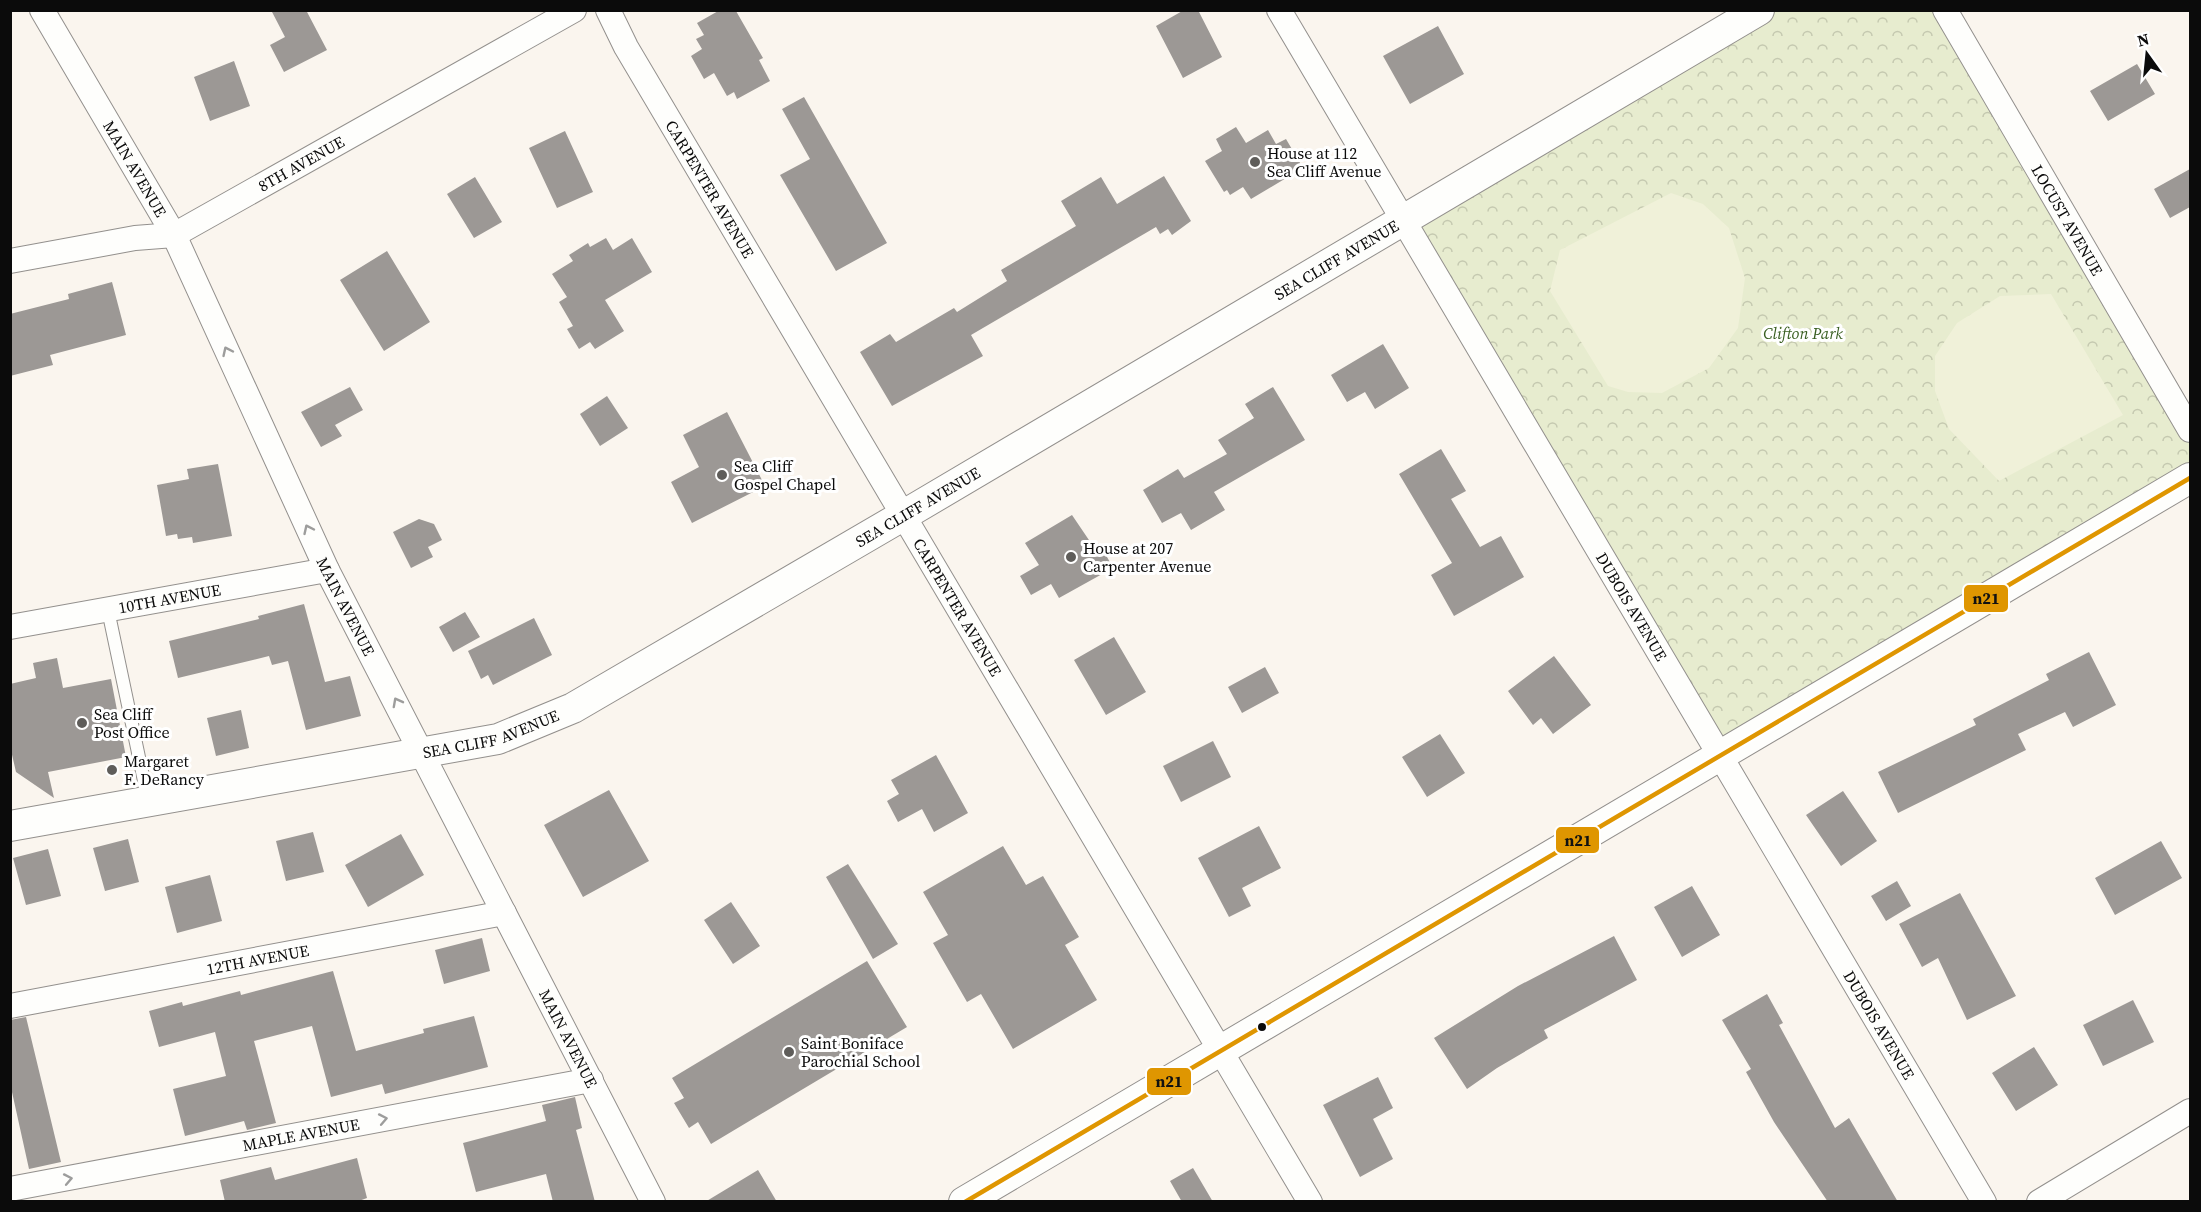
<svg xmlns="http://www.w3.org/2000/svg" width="2201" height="1212" font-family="'Source Serif 4',serif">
	<defs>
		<pattern id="park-crowns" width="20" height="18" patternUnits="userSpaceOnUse" patternTransform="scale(1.5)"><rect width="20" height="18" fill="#e7eccf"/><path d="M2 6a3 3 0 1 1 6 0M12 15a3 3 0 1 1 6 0" fill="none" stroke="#c5c9b0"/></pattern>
	</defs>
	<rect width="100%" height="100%" fill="#faf5ee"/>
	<!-- park -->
	<path fill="url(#park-crowns)" d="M 1759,11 L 1945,11 L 2190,430 L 2190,478 L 1720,756 L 1404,220 Z"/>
	<!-- pitch -->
	<path fill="#f0f1d9" d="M 1671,193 L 1703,204 L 1729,228 L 1745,278 L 1738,328 L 1709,368 L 1662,393 L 1628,392 L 1608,386 L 1550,291 L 1560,250 Z
		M 2051,294 L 2123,415 L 1999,481 L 1949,429 L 1935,391 L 1935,356 L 1957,323 L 2000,296 Z"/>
	<!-- building -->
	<path fill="#9c9895" d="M 271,10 L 306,10 L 327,50 L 284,72 L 270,45 L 285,37 Z
		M 720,10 L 736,11 L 763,58 L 759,60 L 770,81 L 737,99 L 734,92 L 727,96 L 714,73 L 704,79 L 691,56 L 702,49 L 696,39 L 704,35 L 697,23 Z
		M 1184,10 L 1198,10 L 1222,57 L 1183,78 L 1156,26 Z
		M 1438,26 L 1464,74 L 1410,104 L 1383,56 Z
		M 234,61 L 250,106 L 210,121 L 194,77 Z
		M 2137,64 L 2155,94 L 2108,121 L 2090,91 Z
		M 804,97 L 887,243 L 836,271 L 780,175 L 810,159 L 782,109 Z
		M 1236,127 L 1246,143 L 1268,130 L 1276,144 L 1286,139 L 1303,168 L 1251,199 L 1243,187 L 1230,195 L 1227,190 L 1224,192 L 1205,161 L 1222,151 L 1216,139 Z
		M 565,131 L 593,192 L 557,208 L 529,148 Z
		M 2190,169 L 2190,207 L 2170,218 L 2154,189 Z
		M 1164,176 L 1191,221 L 1172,235 L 1168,229 L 1160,234 L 1156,227 L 971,335 L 983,356 L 892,406 L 860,352 L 890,334 L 896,342 L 954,308 L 957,312 L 1007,281 L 1001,270 L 1076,226 L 1061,201 L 1101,177 L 1117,204 Z
		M 475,177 L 502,222 L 474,238 L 447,194 Z
		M 606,238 L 613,250 L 632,238 L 652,272 L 605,300 L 624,331 L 595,349 L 590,342 L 579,349 L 567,329 L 573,326 L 559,302 L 567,297 L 552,274 L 573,261 L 569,255 L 588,243 L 590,247 Z
		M 387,251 L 430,322 L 384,351 L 340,280 Z
		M 112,282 L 126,335 L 50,355 L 53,365 L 10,376 L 10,314 L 69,299 L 68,294 Z
		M 1383,344 L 1409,388 L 1375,409 L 1365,392 L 1347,402 L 1331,375 Z
		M 350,387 L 363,410 L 335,425 L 342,436 L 321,447 L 301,412 Z
		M 1273,387 L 1305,440 L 1214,492 L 1225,510 L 1191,530 L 1181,513 L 1162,523 L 1143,490 L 1178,469 L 1184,478 L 1227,454 L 1218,440 L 1254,418 L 1245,404 Z
		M 607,396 L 628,428 L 600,446 L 580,414 Z
		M 727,412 L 765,486 L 692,523 L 671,482 L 699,467 L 683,435 Z
		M 1441,449 L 1466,491 L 1451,499 L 1480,547 L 1501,536 L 1524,577 L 1454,616 L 1431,575 L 1452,563 L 1399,474 Z
		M 218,464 L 232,536 L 193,543 L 192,537 L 178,539 L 177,534 L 166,536 L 157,485 L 189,479 L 187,469 Z
		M 1072,515 L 1093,546 L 1099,543 L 1111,564 L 1102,570 L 1104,573 L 1059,598 L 1051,584 L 1031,595 L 1020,576 L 1039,565 L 1025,543 Z
		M 419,519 L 434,524 L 442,540 L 428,547 L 433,557 L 411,568 L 393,532 Z
		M 304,604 L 325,682 L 350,676 L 361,716 L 306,730 L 288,661 L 272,665 L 269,656 L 178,678 L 169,641 L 259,619 L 258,616 Z
		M 465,612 L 480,637 L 453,652 L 439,627 Z
		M 534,618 L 552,655 L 493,685 L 488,675 L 481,679 L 468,651 Z
		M 1114,637 L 1146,692 L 1106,715 L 1074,660 Z
		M 2089,652 L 2116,705 L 2073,727 L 2065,712 L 2018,734 L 2026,750 L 1898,813 L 1878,772 L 1976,725 L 1973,719 L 2049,680 L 2046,674 Z
		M 1554,656 L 1591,705 L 1553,734 L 1541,718 L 1533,725 L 1508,691 Z
		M 57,658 L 63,688 L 111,679 L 126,757 L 48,772 L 54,798 L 16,772 L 10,746 L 10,684 L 36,678 L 33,663 Z
		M 1265,667 L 1279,693 L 1242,713 L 1228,687 Z
		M 241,710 L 249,748 L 216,756 L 207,718 Z
		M 1440,734 L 1465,773 L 1427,797 L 1402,757 Z
		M 1213,741 L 1231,777 L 1181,802 L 1163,766 Z
		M 936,755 L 968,813 L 934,832 L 922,809 L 898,822 L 887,801 L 899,794 L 891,780 Z
		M 609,790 L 649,861 L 583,897 L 544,825 Z
		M 1843,791 L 1877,841 L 1841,866 L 1806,815 Z
		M 1259,826 L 1281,868 L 1242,888 L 1251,906 L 1229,917 L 1198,858 Z
		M 313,832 L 324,872 L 286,881 L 276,841 Z
		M 401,834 L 424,875 L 368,907 L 345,865 Z
		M 128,839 L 139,882 L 105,891 L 93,848 Z
		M 2161,841 L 2182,878 L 2115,915 L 2095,878 Z
		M 1003,846 L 1026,885 L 1043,876 L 1079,937 L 1065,945 L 1097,1000 L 1013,1049 L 981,994 L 967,1002 L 933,943 L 948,935 L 923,892 Z
		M 48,849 L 61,896 L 26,905 L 13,858 Z
		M 848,864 L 898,944 L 873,959 L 826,877 Z
		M 210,875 L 222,921 L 177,933 L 165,887 Z
		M 1897,881 L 1911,906 L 1886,921 L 1871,896 Z
		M 1692,886 L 1720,935 L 1682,957 L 1654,907 Z
		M 1960,893 L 2016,996 L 1967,1020 L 1938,958 L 1922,967 L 1899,924 Z
		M 731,902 L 760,946 L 733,964 L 704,920 Z
		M 1614,936 L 1637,980 L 1544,1030 L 1548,1038 L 1497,1068 L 1467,1089 L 1434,1038 L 1518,986 Z
		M 482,938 L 490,971 L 444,984 L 435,950 Z
		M 867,961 L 907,1027 L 711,1144 L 698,1122 L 689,1128 L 674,1103 L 684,1098 L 672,1078 Z
		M 333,971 L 356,1051 L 424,1033 L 423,1029 L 474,1016 L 488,1067 L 385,1094 L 382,1084 L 331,1097 L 312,1026 L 254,1041 L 276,1123 L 247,1130 L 244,1121 L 185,1136 L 173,1089 L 226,1076 L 215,1032 L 159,1047 L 149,1011 L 182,1002 L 183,1006 L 240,991 L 241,995 Z
		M 1767,994 L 1783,1023 L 1779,1025 L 1835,1128 L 1849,1118 L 1898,1202 L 1828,1202 L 1774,1122 L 1746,1072 L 1751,1069 L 1722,1020 Z
		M 2133,1000 L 2154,1042 L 2103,1066 L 2083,1025 Z
		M 26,1017 L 61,1162 L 29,1169 L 10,1083 L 10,1020 Z
		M 2034,1047 L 2058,1085 L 2016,1111 L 1992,1073 Z
		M 1378,1077 L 1393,1108 L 1373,1119 L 1393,1159 L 1360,1177 L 1323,1105 Z
		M 575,1097 L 582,1128 L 576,1130 L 595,1202 L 553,1202 L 546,1174 L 476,1192 L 463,1143 L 546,1121 L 542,1105 Z
		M 357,1158 L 367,1198 L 356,1202 L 225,1202 L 220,1180 L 271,1167 L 275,1180 Z
		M 1193,1168 L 1213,1202 L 1182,1202 L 1170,1181 Z
		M 758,1170 L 777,1202 L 705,1202 Z"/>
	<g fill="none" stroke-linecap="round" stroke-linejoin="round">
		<!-- service casing -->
		<g stroke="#93908d" stroke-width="14">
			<path id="service" d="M 108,610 L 148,800"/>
		</g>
		<!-- minor casing -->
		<g stroke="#93908d" stroke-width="26">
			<g id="minor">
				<path id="s1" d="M 42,10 L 174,235 L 327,570 L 653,1202"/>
				<path id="s2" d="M 608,10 L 626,47 L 1310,1202"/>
				<path id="s3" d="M 1279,10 L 1984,1202"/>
				<path id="s4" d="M 1945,10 L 2190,430"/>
				<path id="s5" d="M 10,261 L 135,238 L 174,235 L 574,10"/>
				<path id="s6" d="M 10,627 L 327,570"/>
				<path id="s7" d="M 10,1006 L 504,913"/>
				<path id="s8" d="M 10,1189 L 591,1080"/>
				<path d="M 2039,1202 L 2190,1111"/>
			</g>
		</g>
		<!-- tertiary casing -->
		<g stroke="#93908d" stroke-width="32">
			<g id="tertiary">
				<path id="s9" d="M 10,826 L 498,739 L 573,708 L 904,515 L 1759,10"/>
				<path d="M 964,1202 L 2190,478"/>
			</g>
		</g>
		<!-- service -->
		<use href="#service" stroke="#fefefc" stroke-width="12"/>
		<!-- minor -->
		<use href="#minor" stroke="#fefefc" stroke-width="24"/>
		<!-- tertiary -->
		<use href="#tertiary" stroke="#fefefc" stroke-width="30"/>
		<!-- bus-1 casing -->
		<g stroke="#fff" stroke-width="9">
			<path id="bus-1" d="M 965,1202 L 2190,478"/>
		</g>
		<!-- bus-1 -->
		<use href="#bus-1" stroke="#df9601" stroke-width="4.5"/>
	</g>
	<!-- one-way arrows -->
	<defs><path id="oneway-chevron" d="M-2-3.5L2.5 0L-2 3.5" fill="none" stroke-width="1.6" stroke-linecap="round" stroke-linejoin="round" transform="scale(1.5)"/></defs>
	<g stroke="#9d9d9c">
		<use href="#oneway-chevron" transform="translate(227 351) rotate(-115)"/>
		<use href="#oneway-chevron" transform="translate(308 529) rotate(-115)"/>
		<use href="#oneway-chevron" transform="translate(397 702) rotate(-118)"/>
		<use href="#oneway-chevron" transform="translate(383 1119) rotate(-11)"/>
		<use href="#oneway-chevron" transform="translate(68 1179) rotate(-11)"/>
	</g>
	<!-- markers -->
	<g fill="#5f5d5a" stroke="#fff" stroke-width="2">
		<circle cx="1255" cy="162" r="6"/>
		<circle cx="722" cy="475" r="6"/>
		<circle cx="1071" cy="557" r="6"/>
		<circle cx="82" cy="723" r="6"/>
		<circle cx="112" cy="770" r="6"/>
		<circle cx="789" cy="1052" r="6"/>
	</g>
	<circle fill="#0b0b0b" stroke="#fff" stroke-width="2" cx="1262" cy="1027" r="5"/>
	<g text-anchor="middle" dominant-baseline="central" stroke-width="6" stroke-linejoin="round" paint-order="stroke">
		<!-- poi labels -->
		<g font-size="16" fill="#0b0b0b" stroke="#fff" text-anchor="start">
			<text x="1267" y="153">House at 112<tspan x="1267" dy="18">Sea Cliff Avenue</tspan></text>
			<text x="734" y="466">Sea Cliff<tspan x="734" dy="18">Gospel Chapel</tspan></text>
			<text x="1083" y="548">House at 207<tspan x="1083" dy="18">Carpenter Avenue</tspan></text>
			<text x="94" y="714">Sea Cliff<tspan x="94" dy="18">Post Office</tspan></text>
			<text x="124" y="761">Margaret<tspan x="124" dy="18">F. DeRancy</tspan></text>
			<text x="801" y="1043">Saint Boniface<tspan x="801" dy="18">Parochial School</tspan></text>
		</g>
		<!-- street labels -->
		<g font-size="16" fill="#0b0b0b" stroke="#fff">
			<text stroke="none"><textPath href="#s5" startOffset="312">8TH AVENUE</textPath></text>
			<text stroke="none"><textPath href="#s1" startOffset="184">MAIN AVENUE</textPath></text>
			<text stroke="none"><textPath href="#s2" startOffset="206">CARPENTER AVENUE</textPath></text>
			<text stroke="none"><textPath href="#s4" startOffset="243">LOCUST AVENUE</textPath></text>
			<text stroke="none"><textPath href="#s9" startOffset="1462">SEA CLIFF AVENUE</textPath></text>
			<text stroke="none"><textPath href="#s9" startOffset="976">SEA CLIFF AVENUE</textPath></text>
			<text stroke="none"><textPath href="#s6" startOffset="162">10TH AVENUE</textPath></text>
			<text stroke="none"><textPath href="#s1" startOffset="670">MAIN AVENUE</textPath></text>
			<text stroke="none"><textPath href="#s2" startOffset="692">CARPENTER AVENUE</textPath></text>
			<text stroke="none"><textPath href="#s3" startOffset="693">DUBOIS AVENUE</textPath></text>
			<text stroke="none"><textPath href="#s9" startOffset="490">SEA CLIFF AVENUE</textPath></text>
			<text stroke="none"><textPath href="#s7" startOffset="252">12TH AVENUE</textPath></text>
			<text stroke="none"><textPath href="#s3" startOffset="1179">DUBOIS AVENUE</textPath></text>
			<text stroke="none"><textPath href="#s1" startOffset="1156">MAIN AVENUE</textPath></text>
			<text stroke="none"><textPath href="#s8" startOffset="296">MAPLE AVENUE</textPath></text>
		</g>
		<!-- park labels -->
		<g font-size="16" font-style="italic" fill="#385e20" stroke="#fff">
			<text x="1803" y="333">Clifton Park</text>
		</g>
	</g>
	<g stroke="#fff" stroke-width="2">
		<rect x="1963" y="584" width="46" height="29" rx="6" fill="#df9601"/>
		<rect x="1555" y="826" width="45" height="28" rx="6" fill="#df9601"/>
		<rect x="1146" y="1067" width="46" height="29" rx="6" fill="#df9601"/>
	</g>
	<g font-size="16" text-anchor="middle" font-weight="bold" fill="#111">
		<text x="1986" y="604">n21</text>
		<text x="1578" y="846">n21</text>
		<text x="1169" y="1087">n21</text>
	</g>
	<!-- border -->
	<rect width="2201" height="1212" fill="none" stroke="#0b0b0b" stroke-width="24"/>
	<!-- north arrow -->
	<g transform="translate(2147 54) rotate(345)" stroke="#ffffff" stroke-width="4.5" paint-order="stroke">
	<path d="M0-4.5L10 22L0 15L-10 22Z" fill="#0b0b0b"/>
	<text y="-9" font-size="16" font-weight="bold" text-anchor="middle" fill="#0b0b0b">N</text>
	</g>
</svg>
